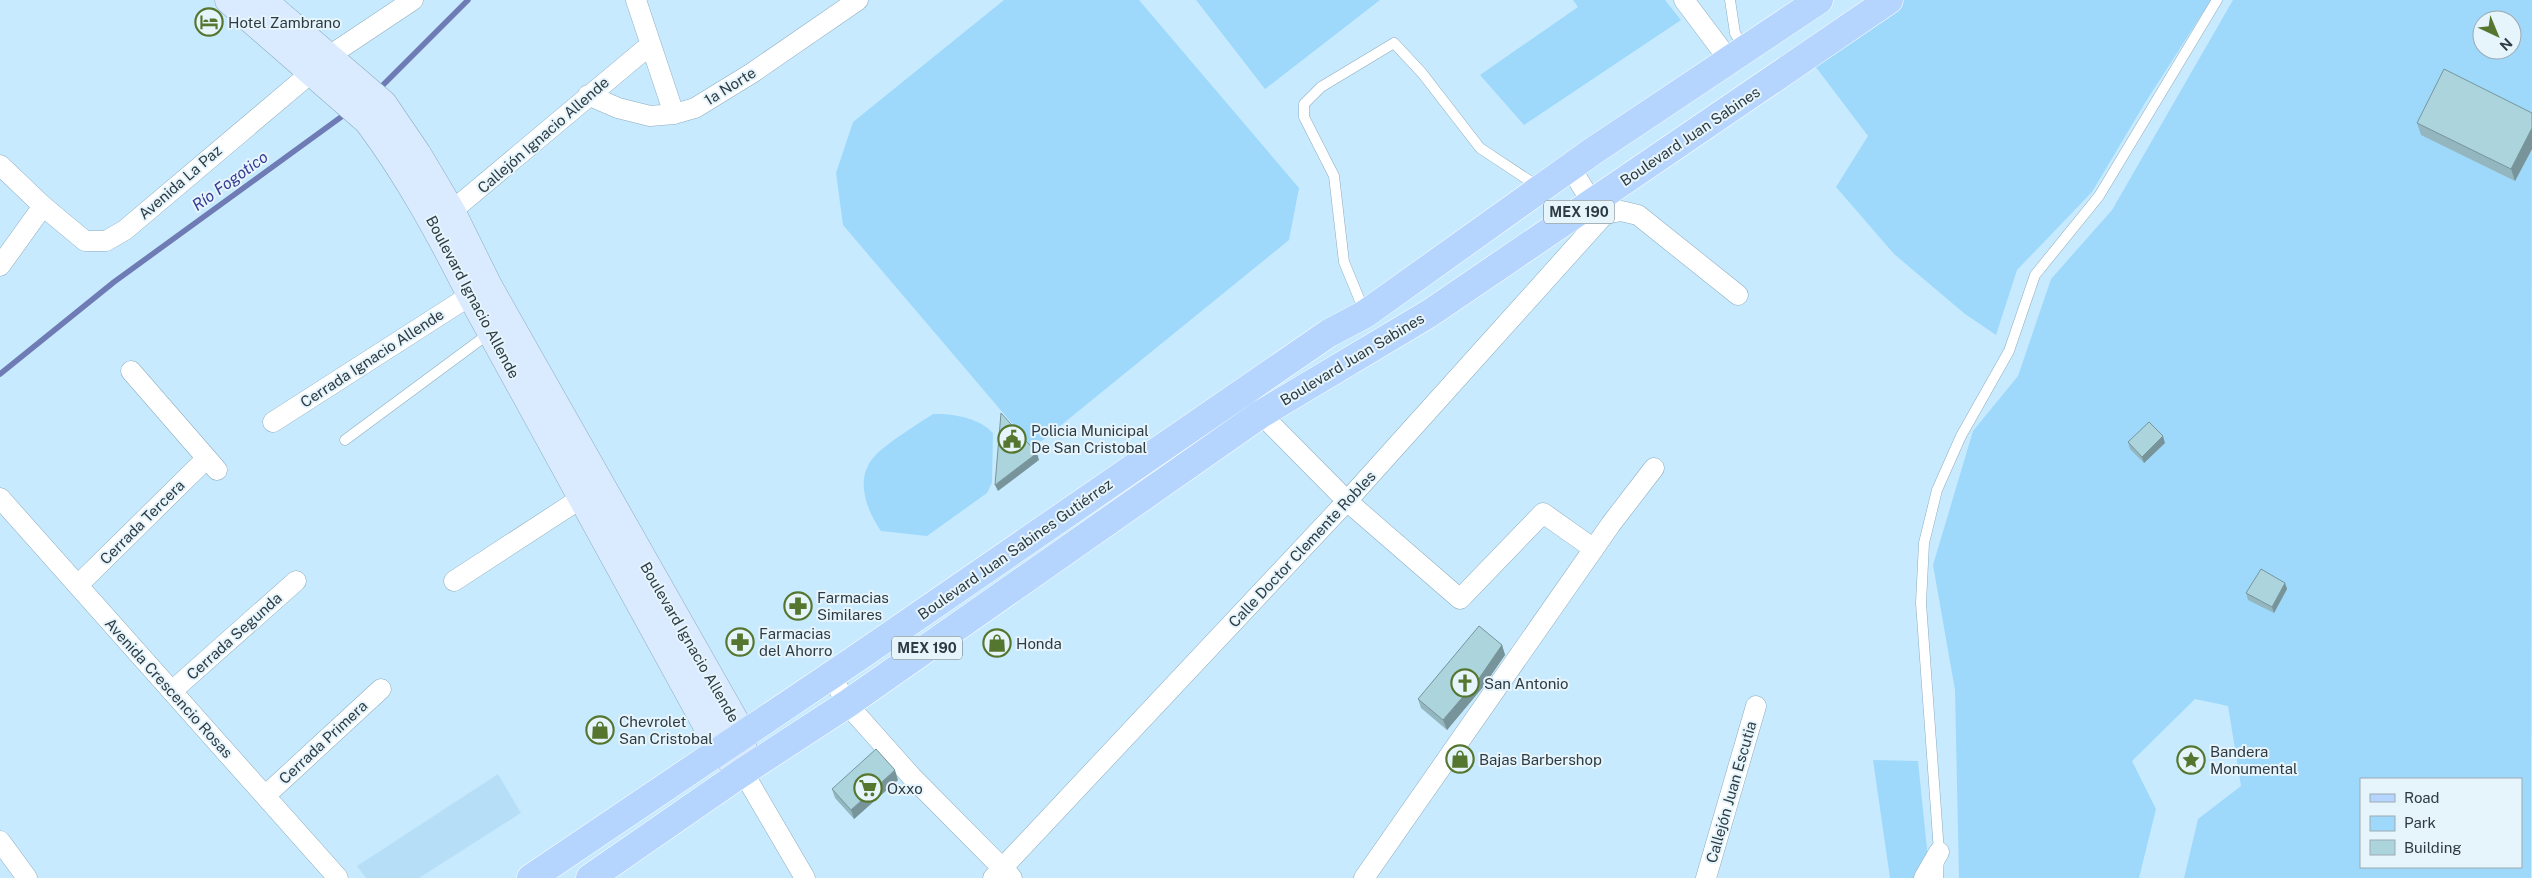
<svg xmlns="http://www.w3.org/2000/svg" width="2532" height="878" font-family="'Public Sans',sans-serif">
	<rect width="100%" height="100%" fill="#c8eafe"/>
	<!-- built -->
	<path fill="#b6dff7" d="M 498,774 L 521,813 L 419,878 L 366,878 L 357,866 Z"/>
	<!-- green -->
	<path fill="#9ed9fc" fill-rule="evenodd" d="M 1004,0 L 1139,0 L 1299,188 L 1289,240 L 1033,448 L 843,225 L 836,173 L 853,122 Z
		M 1196,0 L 1380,0 L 1265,89 Z
		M 1573,0 L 1665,0 L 1681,20 L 1524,125 L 1480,75 L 1578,7 Z
		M 1888,0 L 2211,0 L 2145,103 L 2092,192 L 2017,270 L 1996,335 L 1965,314 L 1894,254 L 1836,187 L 1868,136 L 1806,54 Z
		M 2233,0 L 2532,0 L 2531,878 L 2184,878 L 2198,819 L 2241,786 L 2228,706 L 2195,699 L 2132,761 L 2156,809 L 2139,878 L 1959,878 L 1955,690 L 1933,565 L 1973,431 L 2018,376 L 2051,279 L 2112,210 ZM 2482,20 L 2512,20 L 2512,50 L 2482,50 ZM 2361,779 L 2521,779 L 2521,867 L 2361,867 Z
		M 933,414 C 952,413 980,418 993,433 L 992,483 L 987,493 L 927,536 L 881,531 C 867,511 854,479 874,457 C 885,444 918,424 933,414 Z
		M 1873,760 L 1918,761 L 1930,878 L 1890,878 Z"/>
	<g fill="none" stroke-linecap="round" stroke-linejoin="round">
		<!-- stream -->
		<path stroke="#6e7bb4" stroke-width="5.5" d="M 377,91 L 468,0
			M 0,374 L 114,282 L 348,112"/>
		<!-- lane casing -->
		<g stroke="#8cadbf" stroke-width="11">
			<path id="lane" d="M 1730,0 L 1735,33 L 1744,49
				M 1365,313 L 1344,262 L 1334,176 L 1304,117 L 1304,104 L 1321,87 L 1394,43 L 1422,73 L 1480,148 L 1539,187
				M 345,440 L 491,332
				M 1938,878 L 1939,852 L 1921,603 L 1924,543 L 1937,490 L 1961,436 L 2009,351 L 2035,275 L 2099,196 L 2217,0"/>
		</g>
		<!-- street casing -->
		<g stroke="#8cadbf" stroke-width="21">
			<path id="street" d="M 636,0 L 674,114
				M 1684,0 L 1729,60
				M 329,56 L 413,0
				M 588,95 L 618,108 L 650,116 L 674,114 L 695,108 L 752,73 L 858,0
				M 0,165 L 43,206 L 85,241 L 106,241 L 125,230 L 312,72
				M 1571,168 L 1592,203 L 1605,214 L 1621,211 L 1638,215 L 1738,295
				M 441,220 L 650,45
				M 0,266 L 43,206
				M 131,371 L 217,470
				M 1261,414 L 1347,501 L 1460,599 L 1543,513 L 1594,549
				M 273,422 L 471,295
				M 0,498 L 338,878
				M 454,581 L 583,497
				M 78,585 L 206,459
				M 831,675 L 847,704 L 912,777 L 1012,878
				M 172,691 L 296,581
				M 743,772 L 805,878
				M 265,796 L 381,689
				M 0,841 L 27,878
				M 993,878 L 1347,501 L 1605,214
				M 1364,878 L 1611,524 L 1654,468
				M 1706,878 L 1756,706
				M 1924,878 L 1939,852"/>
		</g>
		<!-- secondary casing -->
		<g stroke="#8cadbf" stroke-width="29">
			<path id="secondary" d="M 229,0 L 368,121 C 409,176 441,235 471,295 L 720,749 L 743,772
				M 262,0 L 383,104 L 417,154 L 452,213 L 488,286 L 742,734 L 743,758"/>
		</g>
		<!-- primary casing -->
		<g stroke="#fff" stroke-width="29">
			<path id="primary" d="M 531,878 L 857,658 L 1329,333 L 1365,314 L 1593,151 L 1819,0
				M 590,878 L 743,772 L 847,704 L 1261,414 L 1430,313 L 1889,0"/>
		</g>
		<!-- lane -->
		<use href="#lane" stroke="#fff" stroke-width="10"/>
		<!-- street -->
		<use href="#street" stroke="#fff" stroke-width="20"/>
		<!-- secondary -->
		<use href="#secondary" stroke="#daeaff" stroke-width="28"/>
		<!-- primary -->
		<use href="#primary" stroke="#b5d5fe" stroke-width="28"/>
	</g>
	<!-- wall -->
	<path fill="#94b6be" d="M 2532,113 L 2532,149 L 2515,181 L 2421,135 L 2417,123 Z
		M 2128,442 L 2165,443 L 2144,463 L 2130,449 Z
		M 2285,583 L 2287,589 L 2274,613 L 2248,600 L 2246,593 Z
		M 1502,645 L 1505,655 L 1483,687 L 1447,730 L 1421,708 L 1418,699 Z
		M 898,780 L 854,819 L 835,798 L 832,789 Z"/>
	<!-- shaded-wall -->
	<path fill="#78949b" d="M 2532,128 L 2532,149 L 2515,181 L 2511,169 Z
		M 2163,436 L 2165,443 L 2144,463 L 2142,457 Z
		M 1037,453 L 1039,460 L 998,491 L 995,485 Z
		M 2285,583 L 2287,589 L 2274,613 L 2272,607 Z
		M 1502,645 L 1505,655 L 1483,687 L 1447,730 L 1443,720 Z
		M 895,770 L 898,780 L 854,819 L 851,810 Z"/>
	<!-- building -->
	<path fill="#acd4dd" stroke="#78949b" d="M 2444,69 L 2532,113 L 2532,128 L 2511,169 L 2417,123 Z
		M 1001,413 L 1037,453 L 995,485 Z
		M 2149,422 L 2163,436 L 2142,457 L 2128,442 Z
		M 2261,569 L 2285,583 L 2272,607 L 2246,593 Z
		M 1479,626 L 1502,645 L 1480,677 L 1443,720 L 1418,699 Z
		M 876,749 L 895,770 L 851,810 L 832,789 Z"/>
	<!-- icons -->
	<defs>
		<g id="hotel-ring" transform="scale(1.4375)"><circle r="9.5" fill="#e6f4fc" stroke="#54762e" stroke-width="1.5"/><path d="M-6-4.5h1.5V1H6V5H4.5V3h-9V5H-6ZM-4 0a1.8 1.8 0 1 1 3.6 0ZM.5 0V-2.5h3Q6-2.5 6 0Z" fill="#54762e"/></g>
		<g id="civic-ring" transform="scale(1.4375)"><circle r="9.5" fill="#e6f4fc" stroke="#54762e" stroke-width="1.5"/><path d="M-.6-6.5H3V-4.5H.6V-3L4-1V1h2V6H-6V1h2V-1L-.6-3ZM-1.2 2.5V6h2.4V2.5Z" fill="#54762e"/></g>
		<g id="pharmacy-ring" transform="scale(1.4375)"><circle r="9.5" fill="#e6f4fc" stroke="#54762e" stroke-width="1.5"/><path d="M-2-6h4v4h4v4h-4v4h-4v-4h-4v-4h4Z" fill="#54762e"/></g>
		<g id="shop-ring" transform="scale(1.4375)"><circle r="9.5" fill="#e6f4fc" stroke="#54762e" stroke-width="1.5"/><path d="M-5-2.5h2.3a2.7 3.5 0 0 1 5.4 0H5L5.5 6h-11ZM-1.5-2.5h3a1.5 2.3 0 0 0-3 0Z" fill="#54762e"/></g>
		<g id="church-ring" transform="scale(1.4375)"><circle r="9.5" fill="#e6f4fc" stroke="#54762e" stroke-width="1.5"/><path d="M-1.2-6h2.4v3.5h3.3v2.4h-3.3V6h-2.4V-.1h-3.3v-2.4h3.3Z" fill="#54762e"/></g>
		<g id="sight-ring" transform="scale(1.4375)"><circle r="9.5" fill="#e6f4fc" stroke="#54762e" stroke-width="1.5"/><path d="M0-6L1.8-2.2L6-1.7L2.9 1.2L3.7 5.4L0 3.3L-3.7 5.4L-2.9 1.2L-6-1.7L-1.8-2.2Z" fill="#54762e"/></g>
		<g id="supermarket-ring" transform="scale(1.4375)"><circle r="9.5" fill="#e6f4fc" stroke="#54762e" stroke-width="1.5"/><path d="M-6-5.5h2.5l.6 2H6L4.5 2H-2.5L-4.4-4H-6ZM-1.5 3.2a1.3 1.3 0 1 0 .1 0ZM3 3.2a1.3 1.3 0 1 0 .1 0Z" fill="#54762e"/></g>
	</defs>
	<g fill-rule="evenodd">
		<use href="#hotel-ring" x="209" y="22"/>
		<use href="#civic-ring" x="1012" y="439"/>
		<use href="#pharmacy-ring" x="798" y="606"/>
		<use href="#pharmacy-ring" x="740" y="642"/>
		<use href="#shop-ring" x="997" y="643"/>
		<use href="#church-ring" x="1465" y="683"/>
		<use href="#shop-ring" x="600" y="730"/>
		<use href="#shop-ring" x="1460" y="759"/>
		<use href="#sight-ring" x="2191" y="760"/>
		<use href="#supermarket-ring" x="868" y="788"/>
	</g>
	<g text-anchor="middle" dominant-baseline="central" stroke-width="4" stroke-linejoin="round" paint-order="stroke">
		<!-- shield labels -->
		<g fill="#e6f4fc" stroke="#65727a" stroke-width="1">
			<rect x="1544" y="200.5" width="70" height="23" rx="4"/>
			<rect x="892" y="636.5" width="70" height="23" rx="4"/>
		</g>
		<g font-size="14" font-weight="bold" fill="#2e3b43">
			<text x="1579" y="212">MEX 190</text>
			<text x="927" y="648">MEX 190</text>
		</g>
		<!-- poi labels -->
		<g font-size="15" fill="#2e3b43" stroke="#e6f4fc" text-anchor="start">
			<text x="228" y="22">Hotel Zambrano</text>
			<text x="1031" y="430">Policia Municipal<tspan x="1031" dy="17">De San Cristobal</tspan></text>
			<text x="817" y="597">Farmacias<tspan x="817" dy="17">Similares</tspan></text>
			<text x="759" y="633">Farmacias<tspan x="759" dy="17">del Ahorro</tspan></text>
			<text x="1016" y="643">Honda</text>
			<text x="1484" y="683">San Antonio</text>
			<text x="619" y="721">Chevrolet<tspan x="619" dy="17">San Cristobal</tspan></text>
			<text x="2210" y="751">Bandera<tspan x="2210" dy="17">Monumental</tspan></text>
			<text x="1479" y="759">Bajas Barbershop</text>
			<text x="887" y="788">Oxxo</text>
		</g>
		<!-- street labels -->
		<g font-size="15" fill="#2e3b43" stroke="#e6f4fc">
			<text transform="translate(730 86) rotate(-32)">1a Norte</text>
			<text transform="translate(543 135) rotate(-41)">Callejón Ignacio Allende</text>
			<text transform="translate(1690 136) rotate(-34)">Boulevard Juan Sabines</text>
			<text transform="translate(180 182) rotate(-41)">Avenida La Paz</text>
			<text transform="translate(473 297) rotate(62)">Boulevard Ignacio Allende</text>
			<text transform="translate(372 358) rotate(-33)">Cerrada Ignacio Allende</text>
			<text transform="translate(1352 359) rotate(-31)">Boulevard Juan Sabines</text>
			<text transform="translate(142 522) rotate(-45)">Cerrada Tercera</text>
			<text transform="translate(1015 549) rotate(-35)">Boulevard Juan Sabines Gutiérrez</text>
			<text transform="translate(1302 549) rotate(-47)">Calle Doctor Clemente Robles</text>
			<text transform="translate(234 636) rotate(-42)">Cerrada Segunda</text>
			<text transform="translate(690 642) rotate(60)">Boulevard Ignacio Allende</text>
			<text transform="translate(169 688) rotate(48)">Avenida Crescencio Rosas</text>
			<text transform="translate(323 742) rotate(-43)">Cerrada Primera</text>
			<text transform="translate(1731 792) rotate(-74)">Callejón Juan Escutia</text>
		</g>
		<!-- water labels -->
		<g font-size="16" font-style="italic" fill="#353a94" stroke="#e6f4fc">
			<text transform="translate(230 181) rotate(-36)">Río Fogotico</text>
		</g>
	</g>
	<!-- legend -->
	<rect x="2360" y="778" width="162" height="90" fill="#e6f4fc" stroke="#9caab2"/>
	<rect x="2370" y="794" width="25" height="8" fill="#b5d5fe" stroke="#9caab2"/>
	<text x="2404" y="803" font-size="15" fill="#2e3b43">Road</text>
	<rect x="2370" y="816" width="25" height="15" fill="#9ed9fc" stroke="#9caab2"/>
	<text x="2404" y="828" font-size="15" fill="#2e3b43">Park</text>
	<rect x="2370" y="840" width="25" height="15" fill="#acd4dd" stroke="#9caab2"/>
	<text x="2404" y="853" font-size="15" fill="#2e3b43">Building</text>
	<!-- north arrow -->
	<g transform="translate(2497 35) rotate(136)"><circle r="24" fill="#e6f4fc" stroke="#9caab2"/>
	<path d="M0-4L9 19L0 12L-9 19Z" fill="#54762e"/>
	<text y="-8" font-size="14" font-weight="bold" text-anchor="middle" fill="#2e3b43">N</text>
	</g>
</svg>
